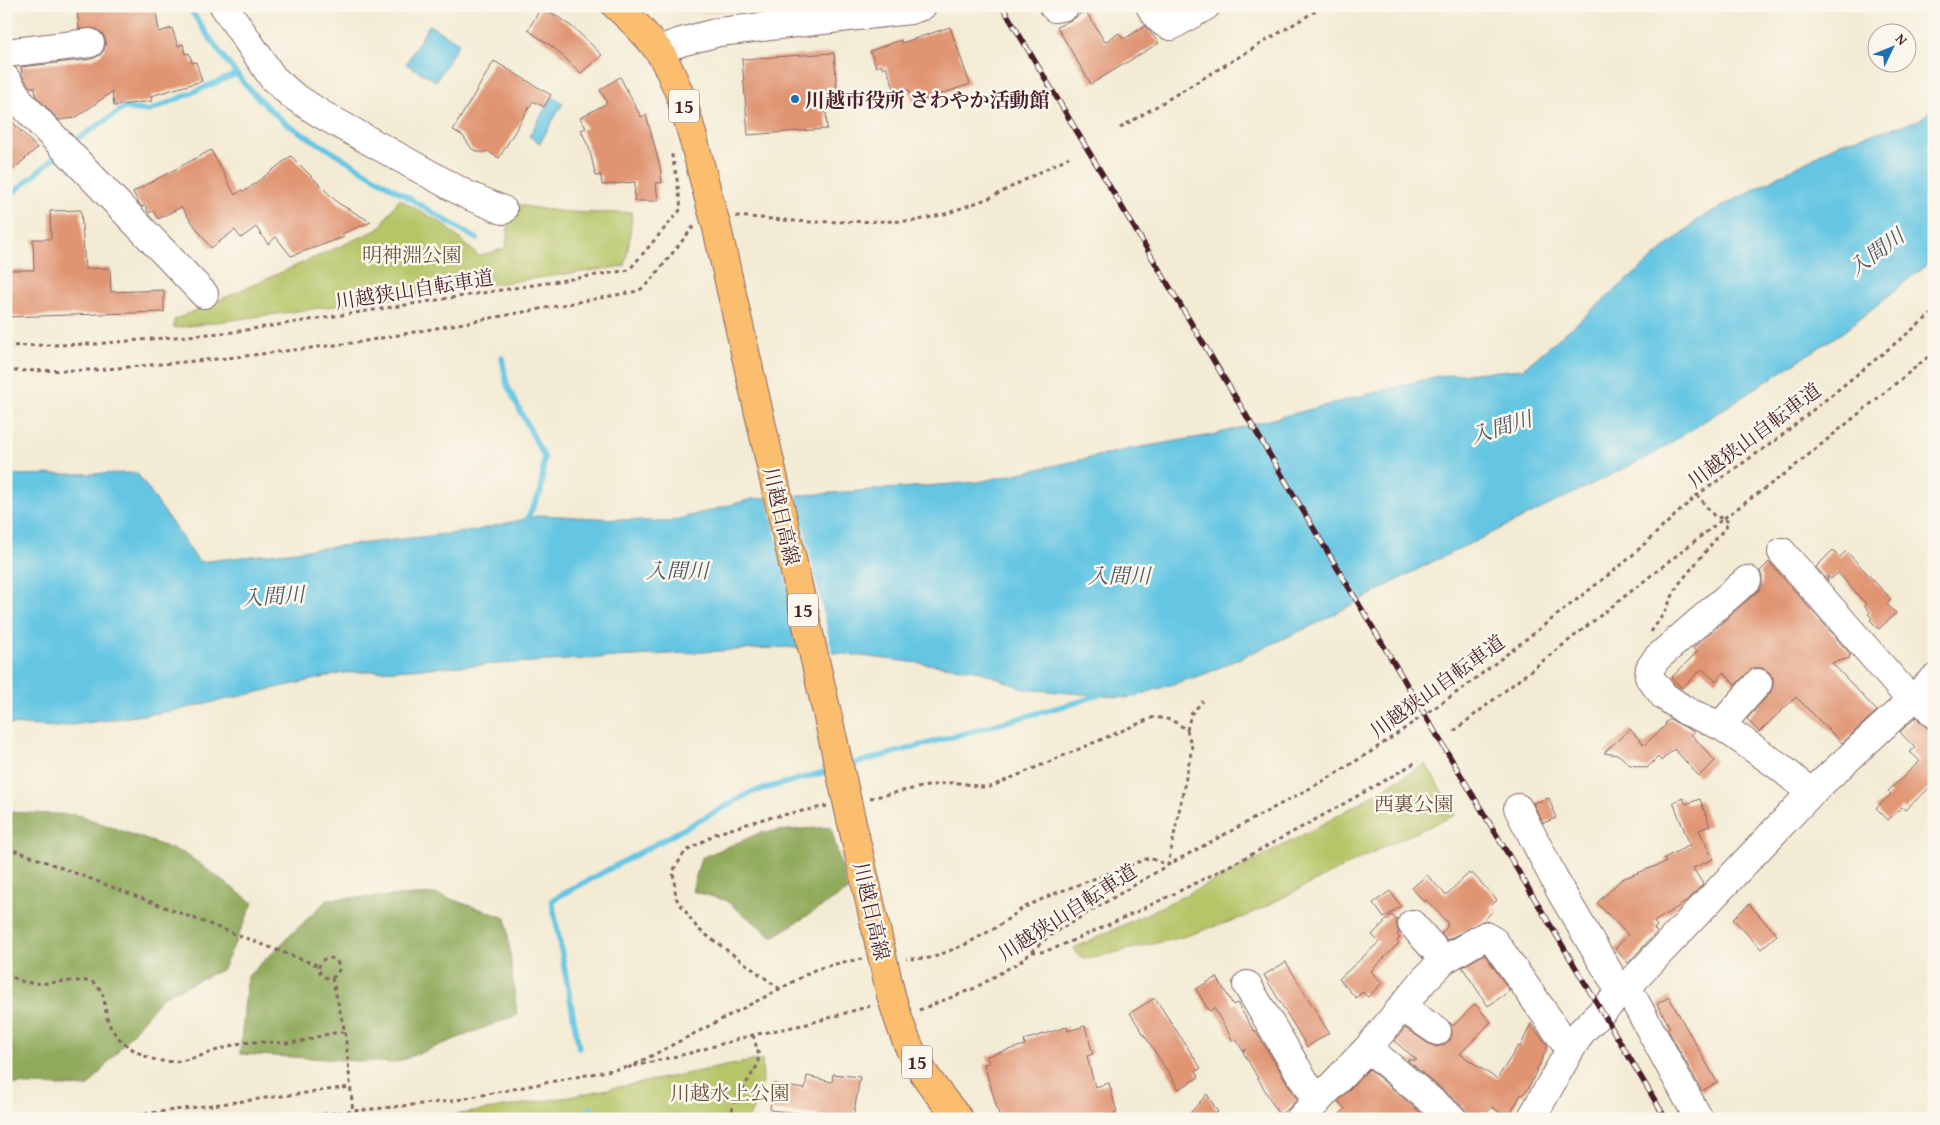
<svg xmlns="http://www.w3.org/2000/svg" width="1940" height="1125" font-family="'Gentium Book Plus','Noto Serif JP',serif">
	<rect width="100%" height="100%" fill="#fbf7ec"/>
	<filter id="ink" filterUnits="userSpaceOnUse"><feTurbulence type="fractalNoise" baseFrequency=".02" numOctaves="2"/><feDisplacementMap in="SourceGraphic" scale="10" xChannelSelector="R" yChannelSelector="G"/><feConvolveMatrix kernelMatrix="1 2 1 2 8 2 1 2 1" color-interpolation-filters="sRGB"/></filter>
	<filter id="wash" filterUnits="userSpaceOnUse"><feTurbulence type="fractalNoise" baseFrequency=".0096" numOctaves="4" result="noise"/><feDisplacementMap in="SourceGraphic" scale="20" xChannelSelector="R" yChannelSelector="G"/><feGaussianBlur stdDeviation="1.12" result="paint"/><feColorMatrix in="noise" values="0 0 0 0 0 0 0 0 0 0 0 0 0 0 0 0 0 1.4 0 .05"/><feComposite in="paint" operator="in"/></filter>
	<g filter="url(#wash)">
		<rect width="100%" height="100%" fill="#f3ebd4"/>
		<!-- built -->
		<path fill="#ebd8ba" d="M 665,6 L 770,6 L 711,14 Z"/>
		<!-- green -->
		<path fill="#b6c567" stroke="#807249" d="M 399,199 L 443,224 L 479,256 L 506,248 L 511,203 C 551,213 591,214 632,212 L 630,237 L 625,266 L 174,328 L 174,320 L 379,229 Z
			M 1426,764 L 1455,815 L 1381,848 L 1244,917 L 1179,938 L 1086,959 L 1078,955 L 1074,948 C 1154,911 1233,873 1310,831 C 1350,810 1387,785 1426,764 Z
			M 762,1059 L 763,1082 L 749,1119 L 429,1119 L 562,1098 Z"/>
		<!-- forest -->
		<path fill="#90aa5c" stroke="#6d6444" d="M 6,812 L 78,815 L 186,854 L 253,903 L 223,969 L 162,997 L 88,1087 L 6,1084 Z
			M 831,827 L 847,891 L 773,937 L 725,900 L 692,891 L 701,858 L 762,832 Z
			M 436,894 L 506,918 L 517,1015 L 394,1063 L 240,1054 L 247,977 L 328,899 Z"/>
		<!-- water -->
		<path fill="#65c6e3" stroke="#587287" d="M 429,25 L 459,43 L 436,81 L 406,64 Z
			M 552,97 L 563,103 L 540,143 L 529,136 Z
			M 1934,107 L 1934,259 L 1843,332 L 1652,455 L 1422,567 L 1318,623 L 1205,674 L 1129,698 L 1024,689 L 977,670 L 787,647 L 343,673 L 178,710 L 58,727 L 6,724 L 6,475 L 137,473 L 199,562 L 473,531 L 542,515 L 668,522 L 752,499 L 979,482 L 1130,449 L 1212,435 L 1438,376 L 1523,369 L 1699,219 L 1840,143 L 1920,120 Z"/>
		<!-- pier -->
		<path fill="#f3ebd4" d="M 796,493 L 833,656 L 803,651 L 767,495 Z"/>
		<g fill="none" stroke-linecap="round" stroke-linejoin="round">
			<!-- stream -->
			<path stroke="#65c6e3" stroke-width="5.5" d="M 188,6 C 218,51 245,91 288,125 L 477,239
				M 70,144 L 124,108 L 149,111 L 236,74
				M 6,199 L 60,153
				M 502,358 L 507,385 L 544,457 L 541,491 L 528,517 L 531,523
				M 846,766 L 1078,702 L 1104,693
				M 579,1048 L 552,900 L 752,792 L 832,770
				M 591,1108 L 593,1119"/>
		</g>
		<g id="blocks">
			<!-- building -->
			<path fill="#e09472" d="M 77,6 L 155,6 L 159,32 L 172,28 L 178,46 L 183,44 L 185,54 L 189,53 L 192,63 L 196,62 L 202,81 L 151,96 L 152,101 L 114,106 L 112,92 L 75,118 L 59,120 L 36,96 L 35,87 L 30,87 L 22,75 L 21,67 L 92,59 L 100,55 L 104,50 L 106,42 L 103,34 L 96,29 L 79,29 Z
				M 542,6 L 575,29 L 602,55 L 581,73 L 554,48 L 528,30 Z
				M 1085,10 L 1105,42 L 1119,33 L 1124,39 L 1145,26 L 1159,43 L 1091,84 L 1057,27 L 1075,18 Z
				M 950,27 L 970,84 L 913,104 L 909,90 L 896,94 L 886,66 L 882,68 L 881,65 L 876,67 L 870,51 L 901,40 L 902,43 Z
				M 834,53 L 837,90 L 844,89 L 846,108 L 826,110 L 827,129 L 748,135 L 742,59 Z
				M 494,61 L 551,95 L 544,107 L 533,101 L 499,158 L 487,151 L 482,153 L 472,149 L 463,136 L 453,130 Z
				M 620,77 L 641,117 L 646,115 L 650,129 L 660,167 L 662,183 L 656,183 L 658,201 L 634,201 L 635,182 L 602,185 L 601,175 L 596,176 L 589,148 L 581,130 L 586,128 L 580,118 L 607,103 L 600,90 Z
				M 6,115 L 37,148 L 6,176 Z
				M 211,150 L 235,195 L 242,190 L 244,192 L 291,156 L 338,203 L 371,222 L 342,234 L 344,237 L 291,256 L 276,237 L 268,244 L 256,227 L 241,238 L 235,230 L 211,248 L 181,207 L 158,219 L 153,211 L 149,213 L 145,205 L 142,207 L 138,202 L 133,192 Z
				M 81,210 L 85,269 L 110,268 L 111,292 L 164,290 L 164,312 L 6,317 L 6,270 L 34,270 L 33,239 L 51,239 L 50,211 Z
				M 1833,550 L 1840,557 L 1846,551 L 1891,599 L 1887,604 L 1896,613 L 1879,629 L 1870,620 L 1872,618 L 1868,614 L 1870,612 L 1864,605 L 1866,604 L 1838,573 L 1831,579 L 1827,576 L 1828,581 L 1816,567 Z
				M 1769,562 L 1851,655 L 1849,655 L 1850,658 L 1832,663 L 1877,711 L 1842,743 L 1796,697 L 1759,732 L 1747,719 L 1770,693 L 1773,686 L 1773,678 L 1769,672 L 1762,668 L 1753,668 L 1735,685 L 1724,672 L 1716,681 L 1702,669 L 1682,688 L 1671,678 L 1697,652 L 1693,648 L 1758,591 L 1762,585 L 1762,578 L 1760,571 Z
				M 1916,717 L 1934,735 L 1934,784 L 1905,810 L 1902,807 L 1888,820 L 1876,808 L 1891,794 L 1888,791 L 1920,761 L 1910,752 L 1915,748 L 1900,732 Z
				M 1670,719 L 1694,732 L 1691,734 L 1715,761 L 1699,776 L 1674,749 L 1661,761 L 1658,757 L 1647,768 L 1630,765 L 1619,755 L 1604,753 L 1630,729 L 1644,745 L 1666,725 L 1665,723 Z
				M 1549,798 L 1556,818 L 1543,823 L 1533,803 Z
				M 1683,798 L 1686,804 L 1700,799 L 1710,826 L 1699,830 L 1713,859 L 1693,868 L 1703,884 L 1687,901 L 1654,922 L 1657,926 L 1654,929 L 1657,932 L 1628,963 L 1615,949 L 1628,935 L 1597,903 L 1622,879 L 1666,862 L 1664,858 L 1690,845 L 1673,802 Z
				M 1469,873 L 1471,875 L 1472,873 L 1497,900 L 1490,907 L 1493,911 L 1483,921 L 1447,940 L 1441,933 L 1448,926 L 1446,925 L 1448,923 L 1426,900 L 1424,902 L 1412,888 L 1427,875 L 1446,895 Z
				M 1390,891 L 1401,906 L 1384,918 L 1373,903 Z
				M 1749,904 L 1777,935 L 1761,949 L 1733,919 Z
				M 1391,915 L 1397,920 L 1397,927 L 1399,932 L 1397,934 L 1400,938 L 1397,941 L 1399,943 L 1371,971 L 1382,983 L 1368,997 L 1362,992 L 1356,998 L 1339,979 L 1379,942 L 1372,935 Z
				M 1484,954 L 1510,991 L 1488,1006 L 1462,967 Z
				M 1286,962 L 1329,1033 L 1307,1047 L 1264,975 Z
				M 1217,977 L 1233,1005 L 1237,1003 L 1254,1031 L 1255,1030 L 1297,1099 L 1287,1110 L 1279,1115 L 1243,1052 L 1246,1049 L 1243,1051 L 1236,1039 L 1233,1041 L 1214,1008 L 1209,1011 L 1196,989 Z
				M 1669,997 L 1717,1082 L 1702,1091 L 1667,1028 L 1670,1027 L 1657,1004 Z
				M 1155,998 L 1201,1068 L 1196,1071 L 1199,1077 L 1179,1089 L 1130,1013 Z
				M 1475,1004 L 1491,1022 L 1460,1054 L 1497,1079 L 1518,1046 L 1520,1047 L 1531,1024 L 1548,1046 L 1529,1087 L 1523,1095 L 1521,1094 L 1508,1118 L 1492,1107 L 1481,1119 L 1468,1119 L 1467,1113 L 1463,1107 L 1407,1060 L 1417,1060 L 1394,1041 L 1405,1028 L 1429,1044 L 1436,1047 L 1443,1045 L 1450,1040 L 1452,1033 L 1449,1022 L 1453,1026 Z
				M 1085,1026 L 1093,1054 L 1087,1056 L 1095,1087 L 1109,1083 L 1117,1112 L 1112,1114 L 1113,1119 L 1036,1119 L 1035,1113 L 1016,1119 L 1000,1118 L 984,1064 L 989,1063 L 987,1056 L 1025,1045 L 1024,1040 L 1067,1027 L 1068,1031 Z
				M 1369,1069 L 1428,1119 L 1335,1119 L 1345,1109 L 1338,1101 Z
				M 833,1074 L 860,1077 L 853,1119 L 823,1119 L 823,1116 L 770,1110 L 773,1084 L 805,1089 L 807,1076 L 832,1082 Z
				M 1207,1094 L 1218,1112 L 1206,1119 L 1185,1119 Z"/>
		</g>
	</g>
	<g filter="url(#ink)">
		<use href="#blocks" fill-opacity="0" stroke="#856666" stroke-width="1"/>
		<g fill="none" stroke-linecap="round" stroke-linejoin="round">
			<!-- minor casing -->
			<g stroke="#856666" stroke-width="30">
				<path id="minor" d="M 224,6 L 273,78 L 292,95 L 321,114 L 467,195 L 503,210
					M 1053,6 L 1055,8 L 1065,6
					M 1150,6 C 1156,15 1160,23 1171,26 L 1206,6
					M 658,50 L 681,42 L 719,32 L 910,10 L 922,6
					M 6,53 L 90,43
					M 6,79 L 22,104 L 204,294
					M 1782,552 L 1911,700
					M 1747,580 L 1657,658 L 1650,668 L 1649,677 L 1664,696 L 1686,711 L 1723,727 L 1780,767 L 1811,793
					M 1917,694 L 1934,714
					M 1723,727 L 1728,717 L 1758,683
					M 1518,808 L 1561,892 L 1621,993
					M 1412,924 L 1444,960
					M 1247,985 L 1317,1102
					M 1627,987 L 1699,1119
					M 1402,1007 L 1437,1031
					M 1368,1048 L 1425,979 L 1444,960 L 1485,936 L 1494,941 L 1570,1050
					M 1300,1119 L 1368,1048 L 1453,1119
					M 1531,1119 L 1570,1050 L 1582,1031 L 1627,987 L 1811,793 L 1934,679"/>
			</g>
			<!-- major casing -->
			<g stroke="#856666" stroke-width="30">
				<path id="major" d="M 616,6 C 631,19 646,34 658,50 C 668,64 674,80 680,95 C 695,137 703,181 716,224
					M 891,995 C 897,1015 903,1036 913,1055 C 925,1078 942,1099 959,1119"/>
			</g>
			<!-- path -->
			<path stroke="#856666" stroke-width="3" stroke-dasharray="4 4" stroke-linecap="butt" d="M 1366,6 L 1368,8
				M 1120,128 L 1324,6
				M 736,216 L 808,222 L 914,221 L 945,214 L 992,197 L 1069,157
				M 6,346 L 94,344 L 233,332 L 629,270 L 681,209 L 677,179 L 671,151
				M 6,371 L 95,370 L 228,358 L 360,342 L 611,296 L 638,291 L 647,285 L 694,226
				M 1651,632 L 1664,613 L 1678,585 L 1729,523 L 1724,518 L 1715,517 L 1697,495
				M 1187,730 L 1191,714 L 1203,701
				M 1454,731 L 1724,518 L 1790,470 L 1934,352
				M 870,798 C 895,793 922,786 948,783 C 963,781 975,788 990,787 L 1154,717 L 1172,720 L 1187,730 L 1192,748 L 1168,865 L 1149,858 L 1051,895 L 1023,908 L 997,927 L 966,944 L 932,958 L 906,959
				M 6,849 L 20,852 L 319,966
				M 1032,952 L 1041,952 L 1055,948 C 1181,895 1300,830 1418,761
				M319 968a10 10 0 1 1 20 0a10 10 0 1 1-20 0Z
				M 6,973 C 29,990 49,981 75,981 C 82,981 88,980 94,983 C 106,990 104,1009 108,1021 C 112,1034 126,1046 139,1053 C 173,1073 202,1053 237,1044 C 256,1039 277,1045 297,1042 C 314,1039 328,1032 345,1032
				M 332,978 L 345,1032 L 353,1112
				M 780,989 L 698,929 L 676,898 L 673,871 L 685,852 L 715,834 L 763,819 L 827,806
				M 919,1010 L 975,988 L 997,975 L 1021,961 L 1044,940 L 1059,930 L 1168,865 L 1327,779 L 1372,751 L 1466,686 L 1625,562 L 1697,495 L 1776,440 L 1934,312
				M 634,1066 L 690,1053 L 753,1035 L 807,1024 L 870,1006
				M 628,1068 L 780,989 L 816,969 L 843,962 L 862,959
				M 105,1119 L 351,1087
				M 275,1119 L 451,1101 L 628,1067
				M 730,1119 L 734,1103 L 757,1066 L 759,1056 L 753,1035
				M 1925,1119 L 1934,1111"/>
			<!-- minor -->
			<use href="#minor" stroke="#fff" stroke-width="28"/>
			<!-- major -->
			<use href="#major" stroke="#fbbd6e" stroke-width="28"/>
			<!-- rail casing -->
			<g stroke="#4a1f2b" stroke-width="5.5">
				<path id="rail" d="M 1002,6 L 1666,1119"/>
			</g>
			<!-- rail -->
			<use href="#rail" stroke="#fbf7ec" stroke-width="4" stroke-dasharray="11" stroke-linecap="butt"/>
			<!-- major-bridge casing -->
			<g stroke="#856666" stroke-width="30" stroke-linecap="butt">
				<path id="major-bridge" d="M 716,224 L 891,995"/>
			</g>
			<!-- major-bridge -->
			<use href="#major-bridge" stroke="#fbbd6e" stroke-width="28"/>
		</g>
	</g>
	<!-- markers -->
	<circle fill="#1f6fb2" stroke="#fbf7ec" stroke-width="2" cx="795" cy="99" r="5"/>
	<g text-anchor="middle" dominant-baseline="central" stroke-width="5" stroke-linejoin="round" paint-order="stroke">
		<!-- shield labels -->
		<g fill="#fbf7ec" stroke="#7f6065" stroke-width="1">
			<rect x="669" y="89.5" width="30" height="33" rx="4"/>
			<rect x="788" y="593.5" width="30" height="33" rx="4"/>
			<rect x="902" y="1045.5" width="30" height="33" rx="4"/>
		</g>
		<g font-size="19" font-weight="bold" fill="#4a1f2b">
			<text x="684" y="106">15</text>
			<text x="803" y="610">15</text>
			<text x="917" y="1062">15</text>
		</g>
		<!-- poi labels -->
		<g font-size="20" font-weight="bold" fill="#4a1f2b" stroke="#fbf7ec" text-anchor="start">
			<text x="805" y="99">川越市役所 さわやか活動館</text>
		</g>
		<!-- park labels -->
		<g font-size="20" fill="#6a513d" stroke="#fbf7ec">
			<text x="412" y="254">明神淵公園</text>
			<text x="1414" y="803">西裏公園</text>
			<text x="730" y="1092">川越水上公園</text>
		</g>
		<!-- street labels -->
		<g font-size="20" fill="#4a1f2b" stroke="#fbf7ec">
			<text transform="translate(414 289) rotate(-9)">川越狭山自転車道</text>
			<text transform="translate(1754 435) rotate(-37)">川越狭山自転車道</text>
			<text transform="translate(782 516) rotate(77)">川越日高線</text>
			<text transform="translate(1437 686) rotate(-36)">川越狭山自転車道</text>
			<text transform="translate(872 911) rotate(77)">川越日高線</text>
			<text transform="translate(1067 912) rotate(-33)">川越狭山自転車道</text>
		</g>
		<!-- water labels -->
		<g font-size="21" font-style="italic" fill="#53596b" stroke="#fbf7ec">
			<text transform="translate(1876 252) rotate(-37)">入間川</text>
			<text transform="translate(1501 427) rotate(-17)">入間川</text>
			<text x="677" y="570">入間川</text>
			<text x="1119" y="575">入間川</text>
			<text transform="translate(273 596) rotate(-4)">入間川</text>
		</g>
	</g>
	<!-- margin -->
	<rect width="1940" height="1125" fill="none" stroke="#fbf7ec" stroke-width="25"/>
	<!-- north arrow -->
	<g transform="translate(1892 48) rotate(47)"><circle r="24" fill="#fbf7ec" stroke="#b4a19f"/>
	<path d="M0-4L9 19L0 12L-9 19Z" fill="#1f6fb2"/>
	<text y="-8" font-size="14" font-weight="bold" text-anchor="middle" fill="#4a1f2b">N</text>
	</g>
</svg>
